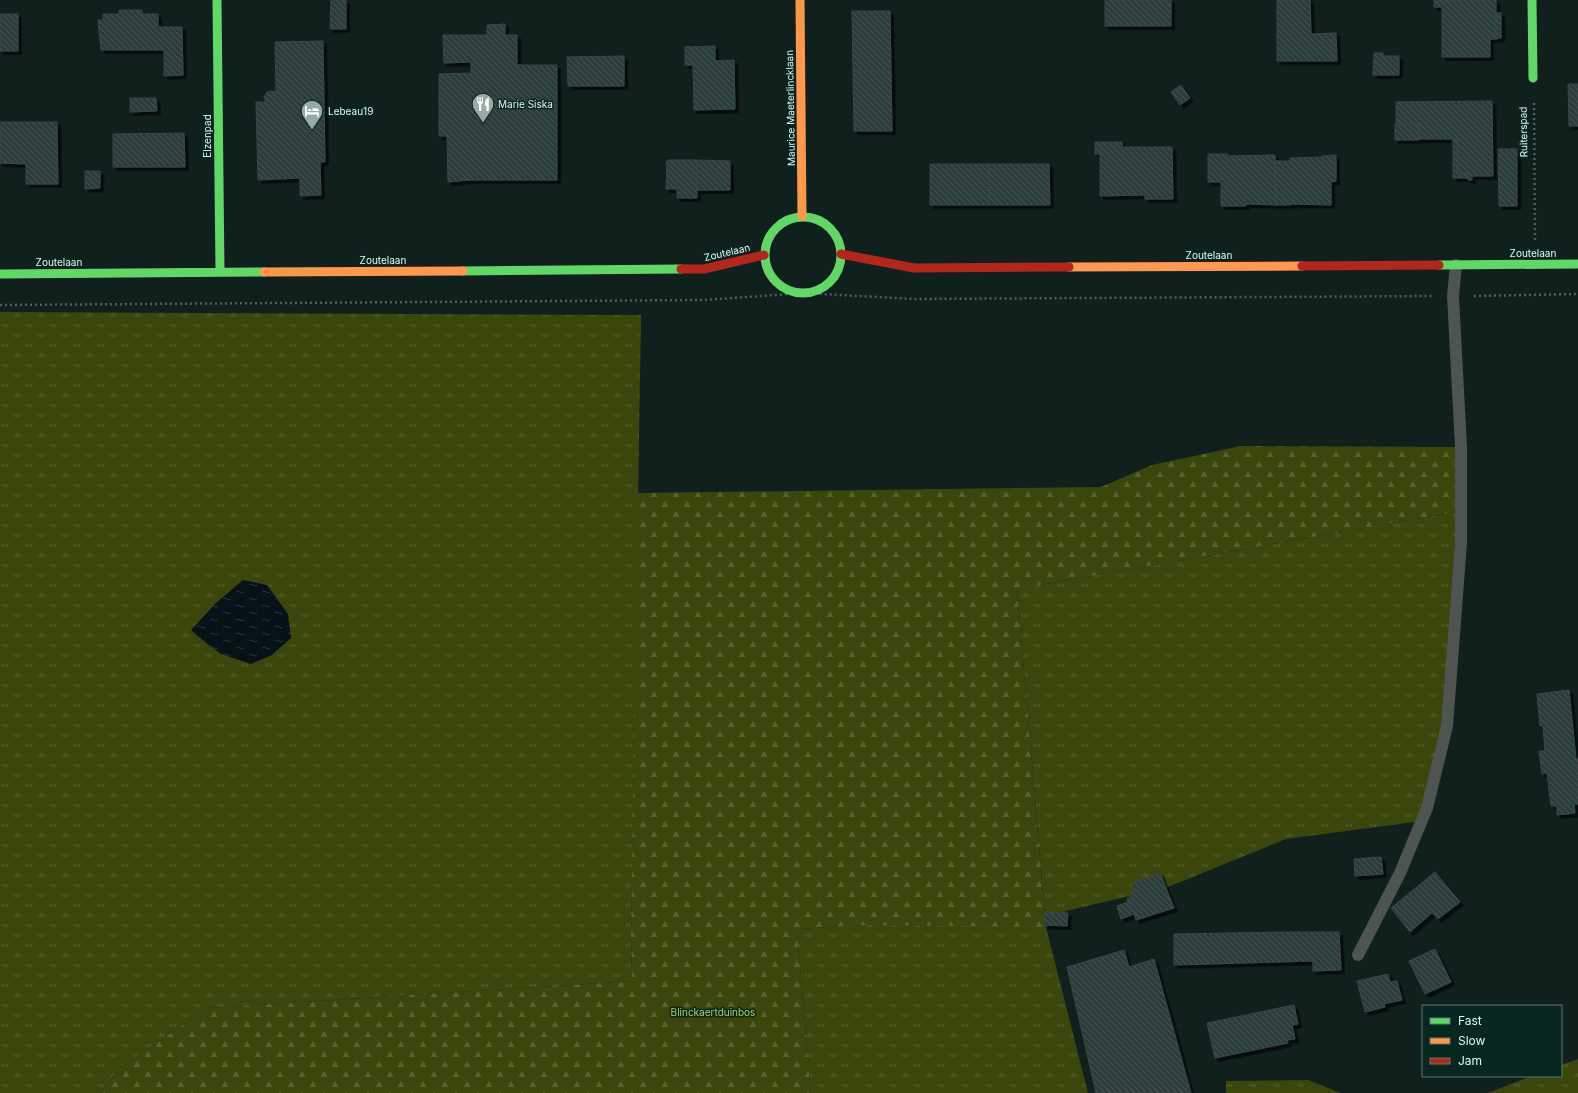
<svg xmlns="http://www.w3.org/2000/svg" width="1578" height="1093" font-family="Inter,sans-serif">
	<defs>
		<pattern id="grass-tufts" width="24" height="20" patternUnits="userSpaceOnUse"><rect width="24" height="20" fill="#3b460d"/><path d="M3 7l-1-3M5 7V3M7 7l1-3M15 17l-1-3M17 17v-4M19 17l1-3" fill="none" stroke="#576131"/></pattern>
		<pattern id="forest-firs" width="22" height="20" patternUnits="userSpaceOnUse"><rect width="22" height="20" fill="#3b460d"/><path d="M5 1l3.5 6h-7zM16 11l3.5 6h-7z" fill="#576131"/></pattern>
		<pattern id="water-ripples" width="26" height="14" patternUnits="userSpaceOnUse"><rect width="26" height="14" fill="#061218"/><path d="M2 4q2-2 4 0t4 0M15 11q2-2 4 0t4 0" fill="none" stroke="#2a353a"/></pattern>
		<pattern id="building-back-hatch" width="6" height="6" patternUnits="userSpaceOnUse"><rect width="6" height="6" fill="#2c3c3a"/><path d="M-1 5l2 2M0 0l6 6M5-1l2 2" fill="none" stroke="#4a5957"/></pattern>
		<filter id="shadow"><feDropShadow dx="3.5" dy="3.5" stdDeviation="0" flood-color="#0009"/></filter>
	</defs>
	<rect width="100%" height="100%" fill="#0f201d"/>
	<!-- grass -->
	<path fill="url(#grass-tufts)" d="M 0,312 L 641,315 L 631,934 L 632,981 L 208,1008 L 120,1068 L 100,1093 L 0,1093 Z
		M 1461,511 L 1446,738 L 1422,821 L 1286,839 L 1168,887 L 1066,911 L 1046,927 L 1088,1093 L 811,1093 L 797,929 L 867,925 L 1046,926 L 1017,589 Z
		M 1578,1059 L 1578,1093 L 1487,1093 L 1532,1076 L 1561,1076 L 1561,1065 Z
		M 1308,1080 L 1341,1093 L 1226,1093 L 1226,1081 Z"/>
	<!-- forest -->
	<path fill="url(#forest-firs)" d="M 1241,446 L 1461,447 L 1461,511 L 1017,589 L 1046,927 L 867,925 L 797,929 L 811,1093 L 100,1093 L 120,1068 L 208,1008 L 632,981 L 631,934 L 637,493 L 1101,487 L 1152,465 Z"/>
	<!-- water -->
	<path fill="url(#water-ripples)" d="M 243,580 L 267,585 L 288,614 L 291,638 L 272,655 L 251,664 L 221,654 L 205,642 L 191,630 L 216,603 Z"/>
	<!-- building -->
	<path fill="url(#building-back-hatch)" stroke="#3a4747" filter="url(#shadow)" d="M 331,0 L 346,0 L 346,29 L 330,29 Z
		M 1105,0 L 1171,0 L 1171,26 L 1105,26 Z
		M 1277,0 L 1310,0 L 1311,34 L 1336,33 L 1337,61 L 1277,61 Z
		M 1434,0 L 1496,0 L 1496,39 L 1490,39 L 1490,57 L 1442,57 L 1442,7 L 1434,7 Z
		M 119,10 L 142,10 L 142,14 L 158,14 L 158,27 L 182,27 L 183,75 L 164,76 L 164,50 L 101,50 L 98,20 L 103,20 L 103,14 L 119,14 Z
		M 852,11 L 890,11 L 891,71 L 853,71 Z
		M 1496,13 L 1501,13 L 1501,38 L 1496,39 Z
		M 0,14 L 18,14 L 18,51 L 0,51 Z
		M 505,24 L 505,35 L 517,35 L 517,65 L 557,65 L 557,180 L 469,180 L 448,182 L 447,136 L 439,136 L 439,74 L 471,73 L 471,62 L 444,63 L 443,35 L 487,35 L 487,25 Z
		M 323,41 L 325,162 L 320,162 L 321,195 L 300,196 L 300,178 L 258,180 L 256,102 L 266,102 L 264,97 L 267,92 L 271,91 L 276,92 L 275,42 Z
		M 715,46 L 715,61 L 734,60 L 735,109 L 694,110 L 693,65 L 685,65 L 685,47 Z
		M 1374,53 L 1383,53 L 1383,56 L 1399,56 L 1399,75 L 1373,75 Z
		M 624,56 L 624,86 L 568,86 L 567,57 Z
		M 853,71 L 891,71 L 892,131 L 854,131 Z
		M 1568,84 L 1578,84 L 1578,126 L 1569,126 Z
		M 1181,85 L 1190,98 L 1180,105 L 1171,92 Z
		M 130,98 L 156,98 L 157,111 L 130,112 Z
		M 1492,101 L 1493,176 L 1472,176 L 1472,180 L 1468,180 L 1468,173 L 1458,174 L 1457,139 L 1419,139 L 1419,124 L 1396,124 L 1396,102 Z
		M 0,122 L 57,122 L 58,184 L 26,184 L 26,164 L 0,163 Z
		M 1395,124 L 1419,124 L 1419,140 L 1395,140 Z
		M 184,133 L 185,167 L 113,167 L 113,134 Z
		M 1453,139 L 1457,139 L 1458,141 L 1458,174 L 1468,173 L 1468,178 L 1453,178 Z
		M 1095,142 L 1122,142 L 1122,147 L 1172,147 L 1173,199 L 1145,199 L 1145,195 L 1100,196 L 1100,154 L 1095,154 Z
		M 1498,149 L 1517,149 L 1517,206 L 1499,206 Z
		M 1208,154 L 1228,154 L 1228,156 L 1275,155 L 1276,205 L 1246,204 L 1246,206 L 1221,206 L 1221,182 L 1208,182 Z
		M 1336,155 L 1336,181 L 1331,182 L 1331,205 L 1291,204 L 1291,205 L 1276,205 L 1275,161 L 1290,161 L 1290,158 L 1322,157 L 1322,156 Z
		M 667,160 L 697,160 L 697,198 L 677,198 L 677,189 L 666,189 Z
		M 697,160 L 730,161 L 730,190 L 697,190 Z
		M 930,164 L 989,164 L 990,205 L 930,205 Z
		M 989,164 L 1049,164 L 1050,205 L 990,205 Z
		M 85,171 L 100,171 L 100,188 L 85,189 Z
		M 1569,690 L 1576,759 L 1578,759 L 1578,804 L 1574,804 L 1575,813 L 1557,815 L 1557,806 L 1551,806 L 1547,773 L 1542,774 L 1539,751 L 1545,751 L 1543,726 L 1540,726 L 1537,694 Z
		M 1381,857 L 1383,874 L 1355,876 L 1354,859 Z
		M 1435,872 L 1460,902 L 1438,919 L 1432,913 L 1410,932 L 1391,908 Z
		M 1160,873 L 1174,908 L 1136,920 L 1134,914 L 1121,919 L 1117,906 L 1128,902 L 1127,898 L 1132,896 L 1130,894 L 1135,892 L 1132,884 Z
		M 1045,912 L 1068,913 L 1067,926 L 1044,925 Z
		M 1285,932 L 1339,932 L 1341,970 L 1313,971 L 1313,961 L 1174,965 L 1174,934 Z
		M 1435,949 L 1451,982 L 1425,994 L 1409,961 Z
		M 1124,950 L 1129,967 L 1154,959 L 1191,1093 L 1096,1093 L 1067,967 Z
		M 1388,974 L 1390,982 L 1397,981 L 1402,1000 L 1384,1004 L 1385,1007 L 1365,1012 L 1357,981 Z
		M 1294,1005 L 1298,1024 L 1292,1025 L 1295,1039 L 1287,1040 L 1288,1043 L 1215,1058 L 1207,1023 Z"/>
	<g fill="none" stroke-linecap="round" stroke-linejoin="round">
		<!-- path -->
		<path stroke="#555c59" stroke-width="2.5" stroke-dasharray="2 3" stroke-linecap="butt" d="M 1534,103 L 1535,240
			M 1474,296 L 1578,294
			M 0,305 L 704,300 L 803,293 L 914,299 L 1433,296"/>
		<!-- lane -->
		<path stroke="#4e5450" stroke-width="12" d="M 1358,955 L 1400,873 L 1427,808 L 1447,726 L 1461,543 L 1461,447 L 1453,296 L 1456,265"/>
		<!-- fast -->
		<path stroke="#63d668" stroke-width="9" d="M 217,0 L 220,272
			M 1532,0 L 1533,78
			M765 255a38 38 0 1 1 76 0a38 38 0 1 1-76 0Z
			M 1439,265 L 1578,264
			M 463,271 L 681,269
			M 0,274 L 264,272"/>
		<!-- slow -->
		<path stroke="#ff974d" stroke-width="9" d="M 800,0 L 802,216
			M 1069,267 L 1302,266
			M 264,272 L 463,271"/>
		<!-- jam -->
		<path stroke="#b3261e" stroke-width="9" d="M 841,254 L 914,268 L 1069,267
			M 1302,266 L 1439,265
			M 681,269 L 704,269 L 764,255"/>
	</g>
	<!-- icons -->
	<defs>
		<g id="restaurant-pin" transform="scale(1.15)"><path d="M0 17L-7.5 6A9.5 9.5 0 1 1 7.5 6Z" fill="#99aaa6" stroke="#082721"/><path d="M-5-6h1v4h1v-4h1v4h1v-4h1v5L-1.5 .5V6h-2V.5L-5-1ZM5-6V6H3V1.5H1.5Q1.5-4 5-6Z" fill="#fff"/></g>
		<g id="hotel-pin" transform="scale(1.15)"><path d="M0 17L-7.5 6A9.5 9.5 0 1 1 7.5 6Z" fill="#99aaa6" stroke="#082721"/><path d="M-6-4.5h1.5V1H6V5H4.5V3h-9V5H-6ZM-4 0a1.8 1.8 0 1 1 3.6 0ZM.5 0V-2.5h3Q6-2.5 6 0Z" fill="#fff"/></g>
	</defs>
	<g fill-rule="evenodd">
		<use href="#restaurant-pin" x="483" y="104"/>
		<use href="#hotel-pin" x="312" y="111"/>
	</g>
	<g text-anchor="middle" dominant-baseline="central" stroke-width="3" stroke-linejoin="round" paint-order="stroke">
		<!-- poi labels -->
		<g font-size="10" fill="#e4f5f0" stroke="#082721" text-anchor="start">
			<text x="498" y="104">Marie Siska</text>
			<text x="328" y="111">Lebeau19</text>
		</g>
		<!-- street labels -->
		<g font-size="10" fill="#e4f5f0" stroke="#082721">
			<text transform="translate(790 108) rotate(-91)">Maurice Maeterlincklaan</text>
			<text transform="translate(1523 132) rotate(-91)">Ruiterspad</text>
			<text transform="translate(207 136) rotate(-90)">Elzenpad</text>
			<text transform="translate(727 252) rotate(-13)">Zoutelaan</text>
			<text x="1533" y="253">Zoutelaan</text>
			<text x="1209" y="255">Zoutelaan</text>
			<text x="383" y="260">Zoutelaan</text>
			<text x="59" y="262">Zoutelaan</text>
		</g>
		<!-- park labels -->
		<g font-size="10" fill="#b7ce55" stroke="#082721">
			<text x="713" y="1012">Blinckaertduinbos</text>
		</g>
	</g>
	<!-- legend -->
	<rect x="1422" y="1005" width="140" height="72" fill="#082721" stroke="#607974"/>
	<rect x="1430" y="1018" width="20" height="6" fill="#63d668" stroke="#607974"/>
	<text x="1458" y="1025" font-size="12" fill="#e4f5f0">Fast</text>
	<rect x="1430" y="1038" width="20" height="6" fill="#ff974d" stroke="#607974"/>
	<text x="1458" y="1045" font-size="12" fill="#e4f5f0">Slow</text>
	<rect x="1430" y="1058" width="20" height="6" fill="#b3261e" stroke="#607974"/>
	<text x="1458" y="1065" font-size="12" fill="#e4f5f0">Jam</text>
</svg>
